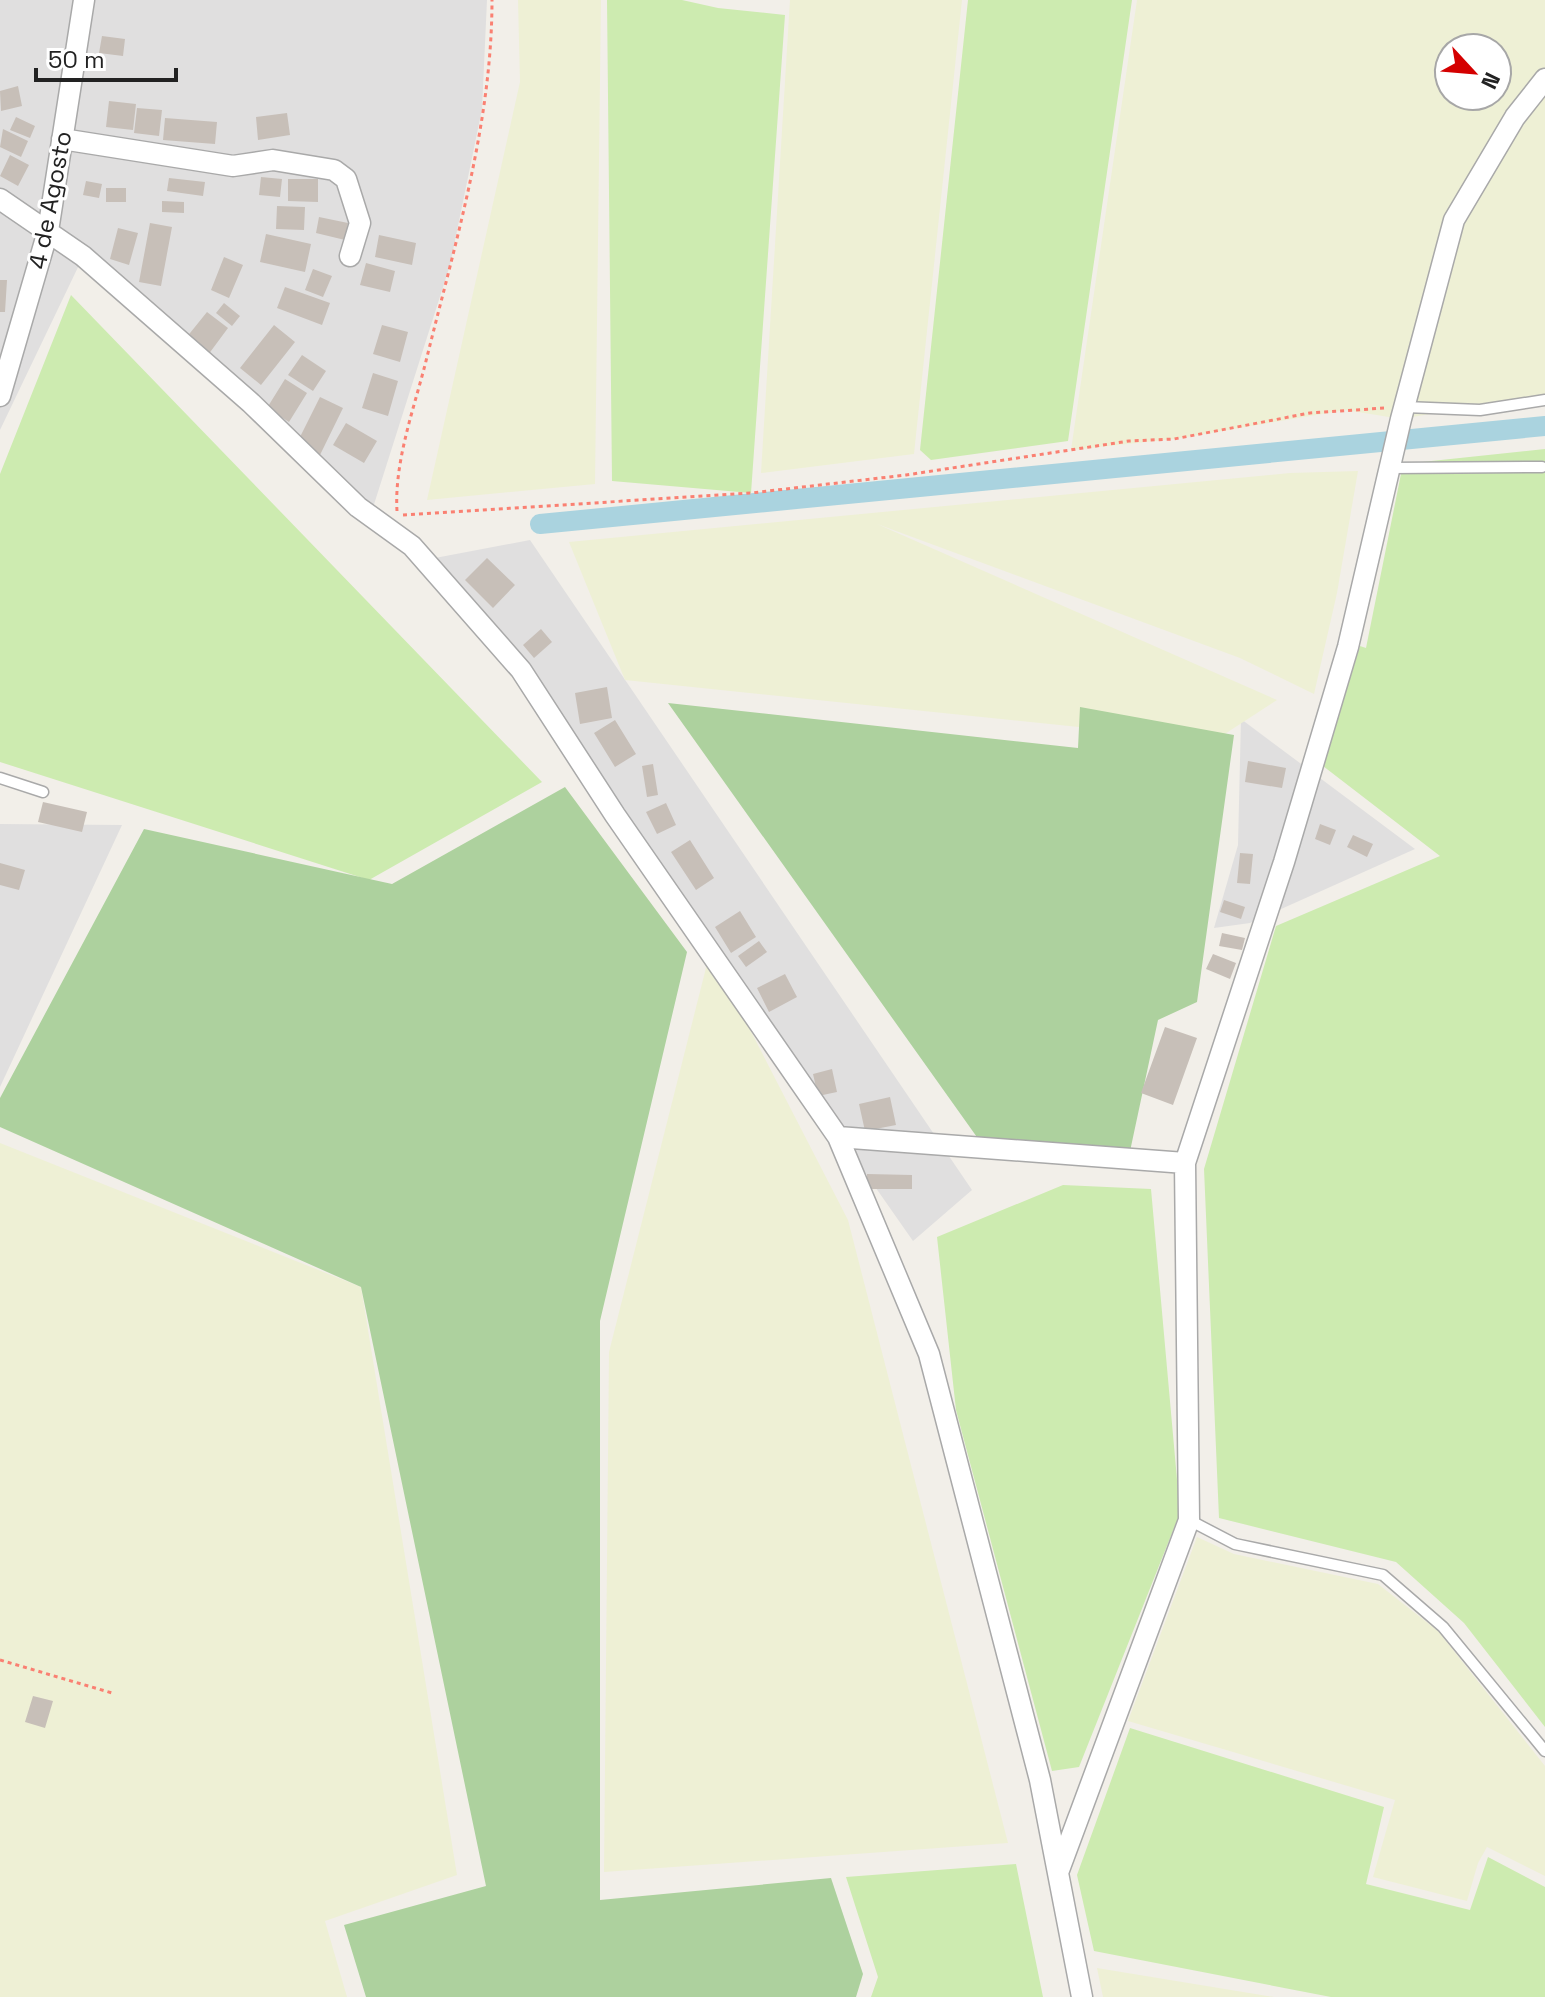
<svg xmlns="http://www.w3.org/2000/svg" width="1545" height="1997" font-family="'Space Grotesk',sans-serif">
	<rect width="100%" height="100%" fill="#f2efe9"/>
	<!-- residential -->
	<path fill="#e0dfdf" d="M 0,0 L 487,0 L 482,109 L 450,265 L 370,517 L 80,263 L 0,430 Z
		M 530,540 L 972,1190 L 913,1241 L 435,558 Z
		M 1241,719 L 1415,849 L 1250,923 L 1214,928 L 1238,845 Z
		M 0,824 L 122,825 L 0,1087 Z"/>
	<!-- farmland -->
	<path fill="#eef0d5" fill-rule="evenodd" d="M 518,0 L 601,0 L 595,484 L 427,500 L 520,82 Z
		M 790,0 L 962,0 L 914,454 L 761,473 Z
		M 1137,0 L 1545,0 L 1545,394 L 1401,419 L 1346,410 L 1174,439 L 1071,450 ZM 1449,48 L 1497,48 L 1497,96 L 1449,96 Z
		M 1358,471 L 1337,593 L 1314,694 L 1240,658 L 877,524 L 1277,700 L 1214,741 L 625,680 L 569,542 L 1290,473 Z
		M 710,952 L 848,1220 L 1008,1843 L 604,1872 L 609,1352 Z
		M 0,1143 L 361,1287 L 457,1875 L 325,1921 L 347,1997 L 0,1997 Z
		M 1197,1537 L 1234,1554 L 1378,1584 L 1438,1631 L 1545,1766 L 1545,1876 L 1487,1847 L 1478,1863 L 1467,1901 L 1373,1877 L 1395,1800 L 1128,1721 Z
		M 1097,1968 L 1274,1997 L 1103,1997 Z"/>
	<!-- grass -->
	<path fill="#cdebb0" d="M 607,0 L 682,0 L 718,8 L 785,15 L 751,493 L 612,481 Z
		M 968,0 L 1132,0 L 1068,441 L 931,460 L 920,450 Z
		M 71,295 L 542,782 L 369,880 L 0,762 L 0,474 Z
		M 1545,449 L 1545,1727 L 1464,1623 L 1396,1562 L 1219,1518 L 1204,1169 L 1276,926 L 1440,856 L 1323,766 L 1360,646 L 1366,648 L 1403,464 Z
		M 1063,1185 L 1151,1189 L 1180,1513 L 1079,1767 L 1052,1771 L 956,1410 L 937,1237 Z
		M 1130,1728 L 1384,1807 L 1366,1884 L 1470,1910 L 1488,1857 L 1545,1887 L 1545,1997 L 1331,1997 L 1094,1951 L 1077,1875 Z
		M 1016,1864 L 1043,1997 L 871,1997 L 878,1977 L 846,1877 Z"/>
	<!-- forest -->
	<path fill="#add19e" d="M 668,703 L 1078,748 L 1080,707 L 1234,735 L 1197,1002 L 1158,1020 L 1129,1156 L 979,1140 Z
		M 565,787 L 687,952 L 600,1321 L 600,1900 L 831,1878 L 863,1974 L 856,1997 L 366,1997 L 344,1925 L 486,1886 L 361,1287 L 0,1127 L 0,1098 L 144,829 L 392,884 Z"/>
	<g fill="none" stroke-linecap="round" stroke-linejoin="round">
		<!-- canal -->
		<path stroke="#aad3df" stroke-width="20" d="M 540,524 L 1545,426"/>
	</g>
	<!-- building -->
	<path fill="#c7bfb8" d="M 102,36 L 125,39 L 123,56 L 99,53 Z
		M 18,86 L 22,106 L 1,111 L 0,91 Z
		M 109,101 L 136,104 L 133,130 L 106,127 Z
		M 137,108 L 162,110 L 159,136 L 134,133 Z
		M 287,113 L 290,135 L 258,140 L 256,117 Z
		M 16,117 L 35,126 L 30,138 L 10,130 Z
		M 165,118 L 217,122 L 215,144 L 163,140 Z
		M 3,129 L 28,141 L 21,157 L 0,147 Z
		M 10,155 L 29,165 L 18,186 L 0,176 Z
		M 261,177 L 282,179 L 280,197 L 259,195 Z
		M 169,178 L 205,182 L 203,196 L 167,191 Z
		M 288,179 L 318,179 L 318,202 L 288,201 Z
		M 86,181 L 102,184 L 99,198 L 83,195 Z
		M 106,188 L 126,188 L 126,202 L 106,202 Z
		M 162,201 L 184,202 L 184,213 L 162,212 Z
		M 277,206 L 305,207 L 304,230 L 276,229 Z
		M 319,217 L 348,223 L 345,240 L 316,233 Z
		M 150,223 L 172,227 L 161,286 L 139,282 Z
		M 118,228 L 138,233 L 129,265 L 110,259 Z
		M 266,234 L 311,244 L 305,272 L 260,262 Z
		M 379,235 L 416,243 L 412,265 L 375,257 Z
		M 224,257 L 243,265 L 229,298 L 211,290 Z
		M 366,263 L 395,271 L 390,292 L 360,285 Z
		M 313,269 L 332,276 L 323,297 L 305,290 Z
		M 0,280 L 7,280 L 5,312 L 0,312 Z
		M 285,287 L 330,303 L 322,325 L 277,308 Z
		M 224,303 L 240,316 L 232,326 L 216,313 Z
		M 207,312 L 228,328 L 208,355 L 186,338 Z
		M 274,325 L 295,342 L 261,385 L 240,368 Z
		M 382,325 L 408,332 L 400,362 L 373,354 Z
		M 302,355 L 326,371 L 313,391 L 288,375 Z
		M 373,373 L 398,381 L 388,416 L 362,408 Z
		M 285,379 L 307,393 L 289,422 L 267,408 Z
		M 320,397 L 343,408 L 319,457 L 296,445 Z
		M 346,423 L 377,441 L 364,463 L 333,445 Z
		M 487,558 L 515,585 L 493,608 L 465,580 Z
		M 541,629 L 552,642 L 534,658 L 523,645 Z
		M 607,687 L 612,718 L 580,724 L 575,693 Z
		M 615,720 L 636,754 L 615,767 L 594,733 Z
		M 1248,761 L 1286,768 L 1282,788 L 1245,782 Z
		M 653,764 L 658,795 L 647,797 L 642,766 Z
		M 43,802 L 87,812 L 82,832 L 38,822 Z
		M 666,803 L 676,825 L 657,834 L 646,812 Z
		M 1320,824 L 1336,830 L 1330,845 L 1315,839 Z
		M 1353,835 L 1373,844 L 1367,857 L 1347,847 Z
		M 690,840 L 714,878 L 696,890 L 671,852 Z
		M 1240,853 L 1253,854 L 1250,884 L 1237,883 Z
		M 0,863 L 25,870 L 19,890 L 0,885 Z
		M 1224,900 L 1245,907 L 1241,919 L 1220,912 Z
		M 740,911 L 756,937 L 731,953 L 715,927 Z
		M 1222,933 L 1245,938 L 1242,950 L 1219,946 Z
		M 759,941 L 767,952 L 746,967 L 738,956 Z
		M 1213,954 L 1236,963 L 1230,979 L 1206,969 Z
		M 785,974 L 797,997 L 769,1012 L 757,988 Z
		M 1165,1027 L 1197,1038 L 1173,1105 L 1141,1093 Z
		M 832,1069 L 837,1092 L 818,1096 L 813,1074 Z
		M 890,1097 L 896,1125 L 865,1131 L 859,1104 Z
		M 867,1174 L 912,1175 L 912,1189 L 867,1189 Z
		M 33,1696 L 53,1701 L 45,1728 L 25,1722 Z"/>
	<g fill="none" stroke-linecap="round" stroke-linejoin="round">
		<!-- service casing -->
		<g stroke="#a9a9a9" stroke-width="13">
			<path id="service" d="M 1405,407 L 1480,410 L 1545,400
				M 1390,468 L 1542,467
				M 0,778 L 43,792
				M 1189,1520 L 1235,1544 L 1383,1575 L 1443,1627 L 1545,1751"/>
		</g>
		<!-- minor casing -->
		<g stroke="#a9a9a9" stroke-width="23">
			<path id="minor" d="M 62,139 L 233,166 L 273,160 L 334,170 L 346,179 L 360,223 L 350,256
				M 0,199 L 83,256 L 251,403 L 358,507 L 412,546 L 521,670 L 615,815 L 838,1137 L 929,1354 L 1040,1780 L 1082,1997
				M 0,396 L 48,231 L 84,0
				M 838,1137 L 1185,1163
				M 1059,1870 L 1189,1520 L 1185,1163 L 1284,862 L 1348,647 L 1401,419 L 1454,220 L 1515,117 L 1545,79"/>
		</g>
		<!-- path -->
		<path stroke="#fa8072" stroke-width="3" stroke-dasharray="4 4" stroke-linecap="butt" d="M 397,511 C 394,461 415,406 427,357 C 456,240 492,122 492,0
			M 403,515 L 751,493 L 906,475 L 1129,441 L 1174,439 L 1310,413 L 1385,408
			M 0,1660 L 112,1693"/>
		<!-- service -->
		<use href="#service" stroke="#fff" stroke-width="10"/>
		<!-- minor -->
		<use href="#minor" stroke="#fff" stroke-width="20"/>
	</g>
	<g text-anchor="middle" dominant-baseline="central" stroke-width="6" stroke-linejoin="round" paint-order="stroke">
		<!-- street labels -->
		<g font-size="24" fill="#222" stroke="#fff">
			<text transform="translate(50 200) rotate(-79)">4 de Agosto</text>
		</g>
	</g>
	<!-- north arrow -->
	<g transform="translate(1473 72) rotate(116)"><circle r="38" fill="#ffffff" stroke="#a7a7a7" stroke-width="2"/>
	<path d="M0-6L14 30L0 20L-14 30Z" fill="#d40000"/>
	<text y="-12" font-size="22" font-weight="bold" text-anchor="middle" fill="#222222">N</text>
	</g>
	<!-- scale -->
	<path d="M36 68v12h140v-12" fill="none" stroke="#222222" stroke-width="4"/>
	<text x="48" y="68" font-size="24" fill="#222222" stroke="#ffffff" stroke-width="6" paint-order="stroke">50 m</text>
</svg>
